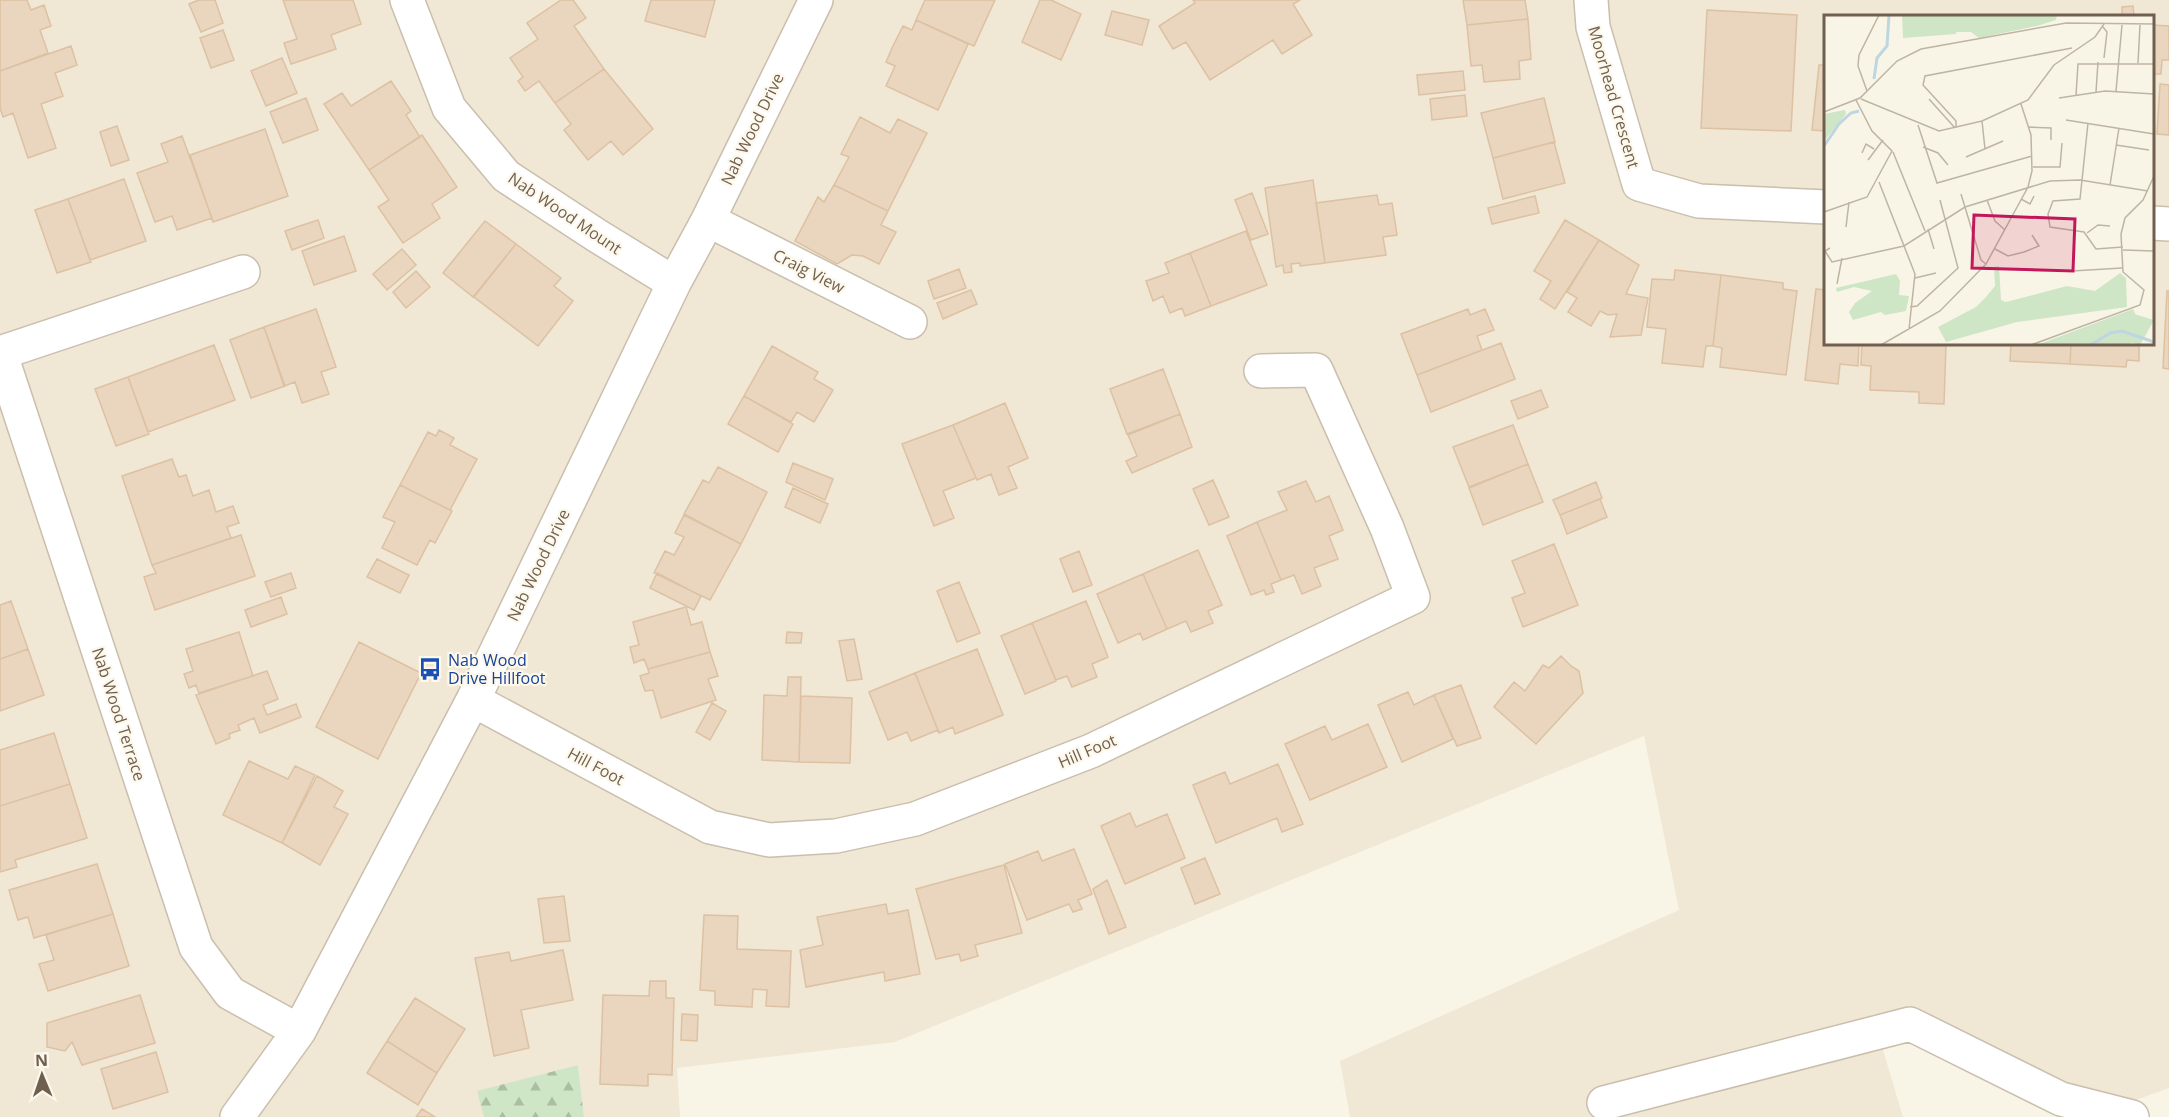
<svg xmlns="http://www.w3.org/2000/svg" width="2169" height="1117" font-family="'Open Sans',sans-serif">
	<defs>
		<pattern id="forest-firs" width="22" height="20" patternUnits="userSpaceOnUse" patternTransform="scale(1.5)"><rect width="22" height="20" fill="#cee5c6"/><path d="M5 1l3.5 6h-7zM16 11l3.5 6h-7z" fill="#acbda3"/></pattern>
	</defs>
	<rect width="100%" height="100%" fill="#f9f5e6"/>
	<!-- residential -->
	<path fill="#f0e7d5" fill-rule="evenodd" d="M 0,0 L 2169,0 L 2169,1088 L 2089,1117 L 2065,1117 L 1912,1036 L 1880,1040 L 1903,1117 L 1350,1117 L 1340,1061 L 1679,910 L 1644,736 L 895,1042 L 677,1068 L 680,1117 L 584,1117 L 578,1065 L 478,1091 L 484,1117 L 0,1117 ZM 1826,16 L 2152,16 L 2152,344 L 1826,344 Z"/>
	<!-- forest -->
	<path fill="url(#forest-firs)" d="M 578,1065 L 584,1117 L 484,1117 L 477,1091 Z"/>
	<!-- building -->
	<path fill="#ead6bf" stroke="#dcc1a3" stroke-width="1.5" d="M 0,0 L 27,0 L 31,10 L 44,5 L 51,26 L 40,30 L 48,53 L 0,71 Z
		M 199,0 L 215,0 L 223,23 L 201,32 L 189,4 Z
		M 283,0 L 353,0 L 361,24 L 331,35 L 336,49 L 291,64 L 284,43 L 297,39 Z
		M 561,0 L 573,0 L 586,18 L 574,26 L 604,69 L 555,103 L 539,81 L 525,91 L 518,81 L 523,77 L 510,58 L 538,39 L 527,23 Z
		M 651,0 L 715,0 L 705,37 L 645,21 Z
		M 925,0 L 995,0 L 974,46 L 916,20 Z
		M 1040,0 L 1051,0 L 1081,14 L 1061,60 L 1022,42 Z
		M 1193,0 L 1300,0 L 1293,4 L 1312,35 L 1282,54 L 1273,40 L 1210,80 L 1186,42 L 1173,49 L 1159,26 L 1195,3 Z
		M 1463,0 L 1525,0 L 1528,19 L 1467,25 Z
		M 2133,6 L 2134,16 L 2122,16 L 2122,7 Z
		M 1707,10 L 1797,15 L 1791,131 L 1701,128 Z
		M 1112,11 L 1149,20 L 1142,45 L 1105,35 Z
		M 1528,19 L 1531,59 L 1519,61 L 1520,79 L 1484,82 L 1482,65 L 1471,66 L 1467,25 Z
		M 916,20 L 968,44 L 938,110 L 886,86 L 895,66 L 886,62 L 892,48 L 903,26 L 912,30 Z
		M 2152,25 L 2169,26 L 2169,60 L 2162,60 L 2161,74 L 2152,74 Z
		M 223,30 L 234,60 L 211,68 L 200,38 Z
		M 71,46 L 77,65 L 55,73 L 63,96 L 41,104 L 56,148 L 28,158 L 13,113 L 3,117 L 0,108 L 0,71 Z
		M 282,58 L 297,93 L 266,106 L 251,71 Z
		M 1819,65 L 1826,65 L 1826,131 L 1812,130 Z
		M 604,69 L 653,129 L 623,155 L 611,141 L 588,160 L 564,130 L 571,124 L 555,103 Z
		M 1463,71 L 1465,90 L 1419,95 L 1417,75 Z
		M 391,81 L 411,111 L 406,115 L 420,137 L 369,170 L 324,104 L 342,93 L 351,106 Z
		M 2160,84 L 2169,85 L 2169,135 L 2157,134 Z
		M 1465,95 L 1467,116 L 1432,120 L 1430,99 Z
		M 306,98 L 318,130 L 283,143 L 270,112 Z
		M 1544,98 L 1555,142 L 1493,158 L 1481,113 Z
		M 860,117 L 890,133 L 898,119 L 927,133 L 888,211 L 834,185 L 849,157 L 841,154 Z
		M 117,126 L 129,160 L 111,166 L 100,132 Z
		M 265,129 L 288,196 L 213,222 L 190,155 Z
		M 422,135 L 457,187 L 432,204 L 440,218 L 403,243 L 378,207 L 389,200 L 369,170 Z
		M 182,136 L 212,218 L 177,230 L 172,216 L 155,222 L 137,173 L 168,162 L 161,144 Z
		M 1554,142 L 1565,183 L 1503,199 L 1493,158 Z
		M 124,179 L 146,241 L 90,260 L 68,199 Z
		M 1313,180 L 1325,263 L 1300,266 L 1300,263 L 1291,264 L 1292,272 L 1284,273 L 1283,265 L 1276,267 L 1265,188 Z
		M 834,185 L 888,211 L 881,225 L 896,232 L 879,264 L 863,256 L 852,255 L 837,264 L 795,241 L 818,197 L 824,202 Z
		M 1252,193 L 1268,234 L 1251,240 L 1235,200 Z
		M 1377,195 L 1379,205 L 1392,203 L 1397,235 L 1383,237 L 1386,255 L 1325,263 L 1316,203 Z
		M 1535,196 L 1539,213 L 1492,224 L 1488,208 Z
		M 68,199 L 91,262 L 57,273 L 35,210 Z
		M 318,220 L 324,238 L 292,250 L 285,231 Z
		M 1565,220 L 1599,240 L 1555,309 L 1540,299 L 1551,281 L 1534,271 Z
		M 485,221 L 516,244 L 473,297 L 443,273 Z
		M 1246,231 L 1267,285 L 1211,306 L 1190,253 Z
		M 344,236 L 356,271 L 314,285 L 302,251 Z
		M 1599,240 L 1639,265 L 1626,294 L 1648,298 L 1641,335 L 1610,337 L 1617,314 L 1608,315 L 1600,311 L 1591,326 L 1568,312 L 1577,298 L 1567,292 Z
		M 516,244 L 561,278 L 554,286 L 573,301 L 538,346 L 474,297 Z
		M 402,249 L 416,265 L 387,290 L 373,274 Z
		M 1190,253 L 1211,306 L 1185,316 L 1182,308 L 1170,313 L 1163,296 L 1153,301 L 1146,281 L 1169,273 L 1165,263 Z
		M 959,269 L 966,288 L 934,299 L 928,281 Z
		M 1675,270 L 1721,275 L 1713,346 L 1706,346 L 1703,367 L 1662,363 L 1666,329 L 1647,327 L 1652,279 L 1674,280 Z
		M 416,271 L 430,287 L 406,308 L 393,292 Z
		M 1721,275 L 1783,283 L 1783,289 L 1797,291 L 1786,375 L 1720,367 L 1722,348 L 1713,346 Z
		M 1816,289 L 1826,290 L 1826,344 L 1859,344 L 1858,366 L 1840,364 L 1838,384 L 1805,380 Z
		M 971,290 L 977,304 L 943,319 L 937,303 Z
		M 2167,291 L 2169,291 L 2169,369 L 2163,368 Z
		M 316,309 L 336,367 L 321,372 L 329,394 L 302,403 L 295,382 L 284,386 L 264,327 Z
		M 1468,309 L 1470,315 L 1485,309 L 1494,330 L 1477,336 L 1482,350 L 1417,375 L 1401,334 Z
		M 264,327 L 285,386 L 251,398 L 230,340 Z
		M 1501,343 L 1515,379 L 1431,412 L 1417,375 Z
		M 1862,344 L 1946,344 L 1944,404 L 1919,403 L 1919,392 L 1870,390 L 1871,366 L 1861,365 Z
		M 2011,344 L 2071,344 L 2070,364 L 2010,361 Z
		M 2071,344 L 2139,344 L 2139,361 L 2127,360 L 2126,367 L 2070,364 Z
		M 214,345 L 235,400 L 148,432 L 128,377 Z
		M 772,346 L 818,372 L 814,379 L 833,390 L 814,422 L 797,412 L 791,422 L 744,396 Z
		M 1163,369 L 1180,414 L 1127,434 L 1110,389 Z
		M 128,377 L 149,434 L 116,446 L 95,389 Z
		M 1541,390 L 1548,407 L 1518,419 L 1511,401 Z
		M 744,396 L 793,424 L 778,452 L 728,424 Z
		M 1005,403 L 1028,458 L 1008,467 L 1017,488 L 999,495 L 991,474 L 977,480 L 953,425 Z
		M 1180,414 L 1192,447 L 1132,473 L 1126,461 L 1137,456 L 1128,435 Z
		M 953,425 L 976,478 L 943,491 L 954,518 L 934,526 L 902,444 Z
		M 1513,425 L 1528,464 L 1469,487 L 1453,447 Z
		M 439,430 L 454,438 L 450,445 L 477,459 L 450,510 L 400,485 L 428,432 L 436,436 Z
		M 172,459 L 179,477 L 186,475 L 193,496 L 209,490 L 216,512 L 233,506 L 239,523 L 227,527 L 231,538 L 152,565 L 122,476 Z
		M 793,463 L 833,479 L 825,500 L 786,482 Z
		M 1528,464 L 1543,502 L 1483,525 L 1469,488 Z
		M 718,467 L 767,492 L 741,544 L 684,514 L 703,480 L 709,483 Z
		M 1213,480 L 1229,517 L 1209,525 L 1193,489 Z
		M 1306,481 L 1316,502 L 1329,496 L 1343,530 L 1329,536 L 1338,559 L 1314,568 L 1321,586 L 1302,594 L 1294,575 L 1281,580 L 1257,522 L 1287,510 L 1278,492 Z
		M 1596,482 L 1602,498 L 1560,515 L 1553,500 Z
		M 400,485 L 452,511 L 435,543 L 430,540 L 417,565 L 382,548 L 395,522 L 383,517 Z
		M 793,488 L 828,504 L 820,523 L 785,507 Z
		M 1600,499 L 1607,517 L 1567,534 L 1560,515 Z
		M 684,515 L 741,544 L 710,600 L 654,573 L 665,551 L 674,555 L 684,537 L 675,533 Z
		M 1257,522 L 1281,580 L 1271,584 L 1274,592 L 1266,595 L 1264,590 L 1251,595 L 1227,536 Z
		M 241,535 L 255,576 L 155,610 L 144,577 L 156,573 L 152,565 Z
		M 1554,544 L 1578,605 L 1523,627 L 1512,598 L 1525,593 L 1512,561 Z
		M 1198,550 L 1222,605 L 1208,611 L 1213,623 L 1191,632 L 1186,621 L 1167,629 L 1143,574 Z
		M 1079,551 L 1092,585 L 1073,592 L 1060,559 Z
		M 377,559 L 409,575 L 400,593 L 367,577 Z
		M 291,573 L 296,588 L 271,597 L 265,582 Z
		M 657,573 L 701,596 L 694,610 L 650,588 Z
		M 1143,574 L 1167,629 L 1143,640 L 1140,633 L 1118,643 L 1097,594 Z
		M 959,582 L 980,633 L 957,642 L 937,591 Z
		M 281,597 L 287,614 L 251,627 L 245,610 Z
		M 11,601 L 28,649 L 0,659 L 0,605 Z
		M 1086,601 L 1108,657 L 1092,664 L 1097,677 L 1072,687 L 1067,676 L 1056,680 L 1032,623 Z
		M 686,607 L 691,625 L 702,622 L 710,652 L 648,669 L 644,659 L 634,663 L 630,647 L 639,645 L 633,622 Z
		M 1032,623 L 1056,681 L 1025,694 L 1001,636 Z
		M 239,632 L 253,676 L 199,693 L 196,685 L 189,688 L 184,674 L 193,671 L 186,649 Z
		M 787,632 L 802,633 L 801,643 L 786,643 Z
		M 854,639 L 862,679 L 847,681 L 839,641 Z
		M 359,642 L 421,673 L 378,759 L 316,727 Z
		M 28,649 L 44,695 L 0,711 L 0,659 Z
		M 977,649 L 1003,715 L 955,734 L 953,727 L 939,733 L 915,673 Z
		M 710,652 L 718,676 L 708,679 L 716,700 L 661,718 L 653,690 L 645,691 L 640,676 L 649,673 L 648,669 Z
		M 1561,656 L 1571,666 L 1579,671 L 1583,693 L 1536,744 L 1494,707 L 1514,682 L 1525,691 L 1543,665 L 1549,668 Z
		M 267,671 L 278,699 L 263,705 L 267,715 L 296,704 L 301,717 L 260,733 L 254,718 L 238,725 L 240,730 L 229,734 L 230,738 L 216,744 L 196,695 Z
		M 915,673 L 938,730 L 911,741 L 907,732 L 888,740 L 869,692 Z
		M 788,677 L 801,677 L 799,762 L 762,760 L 764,695 L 787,696 Z
		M 1461,685 L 1481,738 L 1457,746 L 1434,695 Z
		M 1408,692 L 1414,705 L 1434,695 L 1453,739 L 1402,762 L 1378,705 Z
		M 801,696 L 852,698 L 850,763 L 799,762 Z
		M 712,703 L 726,711 L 710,740 L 696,732 Z
		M 1368,724 L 1387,767 L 1310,800 L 1285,744 L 1325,726 L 1332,740 Z
		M 54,733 L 70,784 L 0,806 L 0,750 Z
		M 249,761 L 288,779 L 295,766 L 315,775 L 282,843 L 223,815 Z
		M 1278,764 L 1303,824 L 1282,832 L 1277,818 L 1216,843 L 1193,785 L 1225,772 L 1230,784 Z
		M 317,776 L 343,791 L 334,807 L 348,814 L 320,865 L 282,843 Z
		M 70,784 L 87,838 L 15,860 L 17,867 L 0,872 L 0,806 Z
		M 1130,813 L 1136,827 L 1167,814 L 1185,858 L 1125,884 L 1101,826 Z
		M 1074,849 L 1092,894 L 1078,900 L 1082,909 L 1073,912 L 1069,904 L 1027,920 L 1005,864 L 1038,851 L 1042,861 Z
		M 1205,858 L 1220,894 L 1195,904 L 1181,868 Z
		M 97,864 L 113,914 L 34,938 L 28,917 L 18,920 L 9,890 Z
		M 1004,865 L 1022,933 L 975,945 L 978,956 L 961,961 L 959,954 L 936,959 L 916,889 Z
		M 1107,880 L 1126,927 L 1109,934 L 1093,889 Z
		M 564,896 L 570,941 L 544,943 L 538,899 Z
		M 886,904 L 888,914 L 908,910 L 920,974 L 885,981 L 884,972 L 806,987 L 800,950 L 823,945 L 817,917 Z
		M 113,914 L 129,966 L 48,991 L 39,964 L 54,960 L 46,935 Z
		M 704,915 L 738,916 L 737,949 L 791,951 L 789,1007 L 766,1006 L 767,990 L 753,989 L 752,1007 L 715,1005 L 715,991 L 700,990 Z
		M 563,950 L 573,1000 L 521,1010 L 529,1048 L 494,1056 L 475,958 L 509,952 L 511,961 Z
		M 650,981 L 666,981 L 666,998 L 674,998 L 672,1075 L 648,1074 L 648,1086 L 600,1084 L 603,995 L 649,996 Z
		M 140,995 L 155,1043 L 82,1065 L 72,1042 L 65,1051 L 47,1047 L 47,1023 Z
		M 415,998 L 465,1029 L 437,1073 L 387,1041 Z
		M 682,1014 L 698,1015 L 697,1041 L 681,1040 Z
		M 387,1041 L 437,1073 L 418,1105 L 367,1073 Z
		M 156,1052 L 168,1092 L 113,1109 L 101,1069 Z
		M 422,1109 L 435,1117 L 416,1117 Z"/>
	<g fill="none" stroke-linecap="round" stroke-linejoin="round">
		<!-- minor casing -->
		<g stroke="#cabead" stroke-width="36">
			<path id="minor" d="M 407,0 L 449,108 L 506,176 L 596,235 L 674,283
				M 1591,0 L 1593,27 L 1639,184 L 1699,201 L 1826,207
				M 708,220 L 910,322
				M 2152,223 L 2169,224
				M 0,352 L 196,947 L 230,993 L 299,1031
				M 0,353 L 243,272
				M 473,700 L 710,827 L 769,840 L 836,836 L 915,819 L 1091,751 L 1413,597 L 1387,528 L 1316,370 L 1261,371
				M 1604,1103 L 1910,1024 L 2061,1099 L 2132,1117
				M 237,1117 L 299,1031 L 473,700 L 674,283 L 708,220 L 816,0"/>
		</g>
		<!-- minor -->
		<use href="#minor" stroke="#fff" stroke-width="33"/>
	</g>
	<!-- icons -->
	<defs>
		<g id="bus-bare" transform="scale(1.8)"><path d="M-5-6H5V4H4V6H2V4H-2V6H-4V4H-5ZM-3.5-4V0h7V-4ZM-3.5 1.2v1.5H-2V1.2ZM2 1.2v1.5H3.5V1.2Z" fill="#1a4fb4" stroke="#fdf8ec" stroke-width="2.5" paint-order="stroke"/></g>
	</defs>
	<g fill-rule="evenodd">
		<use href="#bus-bare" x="430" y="669"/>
	</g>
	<g text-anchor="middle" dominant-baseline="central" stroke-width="4.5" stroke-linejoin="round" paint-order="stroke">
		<!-- street labels -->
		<g font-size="16" fill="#705f4e" stroke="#fdf8ec">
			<text transform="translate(1614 97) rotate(74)">Moorhead Crescent</text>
			<text transform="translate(752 129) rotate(-64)">Nab Wood Drive</text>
			<text transform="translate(565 213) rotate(34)">Nab Wood Mount</text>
			<text transform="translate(809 271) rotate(27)">Craig View</text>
			<text transform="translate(538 565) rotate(-64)">Nab Wood Drive</text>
			<text transform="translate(119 714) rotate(72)">Nab Wood Terrace</text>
			<text transform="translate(1087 751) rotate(-23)">Hill Foot</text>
			<text transform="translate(596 766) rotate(28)">Hill Foot</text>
		</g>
		<!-- transit labels -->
		<g font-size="16" fill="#164399" stroke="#fdf8ec" text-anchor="start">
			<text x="448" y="660">Nab Wood<tspan x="448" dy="18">Drive Hillfoot</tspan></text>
		</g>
	</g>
	<!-- overview -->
	<g transform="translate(1824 15)">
		<rect width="330" height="330" fill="#f9f5e6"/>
		<path d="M 310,299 L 330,305 L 316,330 L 289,323 L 276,324 L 271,330 L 257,330 L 270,318 Z" fill="#cee5c6"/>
		<path d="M 132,0 L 233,0 L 232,5 L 213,11 L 155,23 L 147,17 L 132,17 ZM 175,251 L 177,285 L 182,287 L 243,271 L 271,276 L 296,258 L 302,263 L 303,292 L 193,307 L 122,327 L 114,312 L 152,292 L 162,282 L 171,271 L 170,252 ZM 72,259 L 76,266 L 75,280 L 85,281 L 82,296 L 61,300 L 57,297 L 29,305 L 25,297 L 31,288 L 48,276 L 30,272 L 13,277 L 12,273 ZM 309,294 L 313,303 L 304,310 L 270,318 L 257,330 L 213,330 ZM 302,320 L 308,330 L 271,330 L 276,324 Z" fill="#cee5c6"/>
		<path d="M 78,0 L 186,0 L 186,7 L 133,7 L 132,19 L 79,23 Z" fill="#cee5c6"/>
		<path d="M 21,95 L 22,99 L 0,126 L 0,99 Z" fill="#cee5c6"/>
		<path fill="none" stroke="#bdd6e1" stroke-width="3" d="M 50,64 L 53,43 L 63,31 L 65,0M 0,131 L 15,109 L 27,98 L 35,96M 267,330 L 286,318 L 298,316 L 330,327"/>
		<path fill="none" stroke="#beb4a4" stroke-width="1.5" d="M 279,12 L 283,17 L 280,43M 314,48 L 316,10M 43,76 L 34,51 L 35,40 L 55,0M 292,76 L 298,10M 272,77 L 274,47M 252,80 L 254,49 L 330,49M 235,83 L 281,76 L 330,79M 37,84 L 115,116 L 158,106 L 204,85 L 230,50 L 271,22 L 280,9M 105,84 L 131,113M 0,97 L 36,83 L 73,46 L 97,34 L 242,8 L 330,9M 242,105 L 330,119M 158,106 L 161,134M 264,108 L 256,184 L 229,186 L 224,199 L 226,212 L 260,217 L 272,234 L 299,232M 94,110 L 113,168 L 208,141M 205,112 L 227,113 L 227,125M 132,113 L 132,106 L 99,70 L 101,61 L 248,33M 292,130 L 325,135M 99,132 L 114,138 L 124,150M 69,137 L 101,216M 38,138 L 42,129 L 50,134M 142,142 L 179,126M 44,145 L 59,125M 209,152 L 236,152 L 238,128M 55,167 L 91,259 L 85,314M 286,170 L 295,113M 137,179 L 157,245 L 162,249M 197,184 L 206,189 L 210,181M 163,185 L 171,206 L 181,215M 0,197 L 43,182 L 68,136 L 48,116 L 32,85M 22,212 L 25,187M 104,214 L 110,234M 263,218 L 274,210 L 286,211M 6,233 L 1,236 L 8,247 L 80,231 L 141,192 L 226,166 L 256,165 L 324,176M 171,234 L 184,241 L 200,237 L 215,231 L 208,220M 299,235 L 330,236M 248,256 L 298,253M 91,263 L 112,258M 13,269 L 18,243M 86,292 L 93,291 L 134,253 L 116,185M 57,330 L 116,296 L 162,249 L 204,172 L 208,156 L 207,120 L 197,89M 207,330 L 316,290 L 320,275 L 299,257 L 297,219 L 301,203 L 319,185 L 330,161"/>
		<path fill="#c2185b" fill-opacity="0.15" stroke="#c2185b" stroke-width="3" d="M 150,200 L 251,204 L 249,256 L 148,253 Z"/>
		<rect width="330" height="330" fill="none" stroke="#705f4e" stroke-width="3"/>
	</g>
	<!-- north arrow -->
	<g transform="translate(42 1075) rotate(358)" stroke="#fdf8ec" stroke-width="4.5" paint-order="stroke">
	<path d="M0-4.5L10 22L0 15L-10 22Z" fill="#705f4e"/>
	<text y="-9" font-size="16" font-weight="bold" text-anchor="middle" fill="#705f4e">N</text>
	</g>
</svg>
